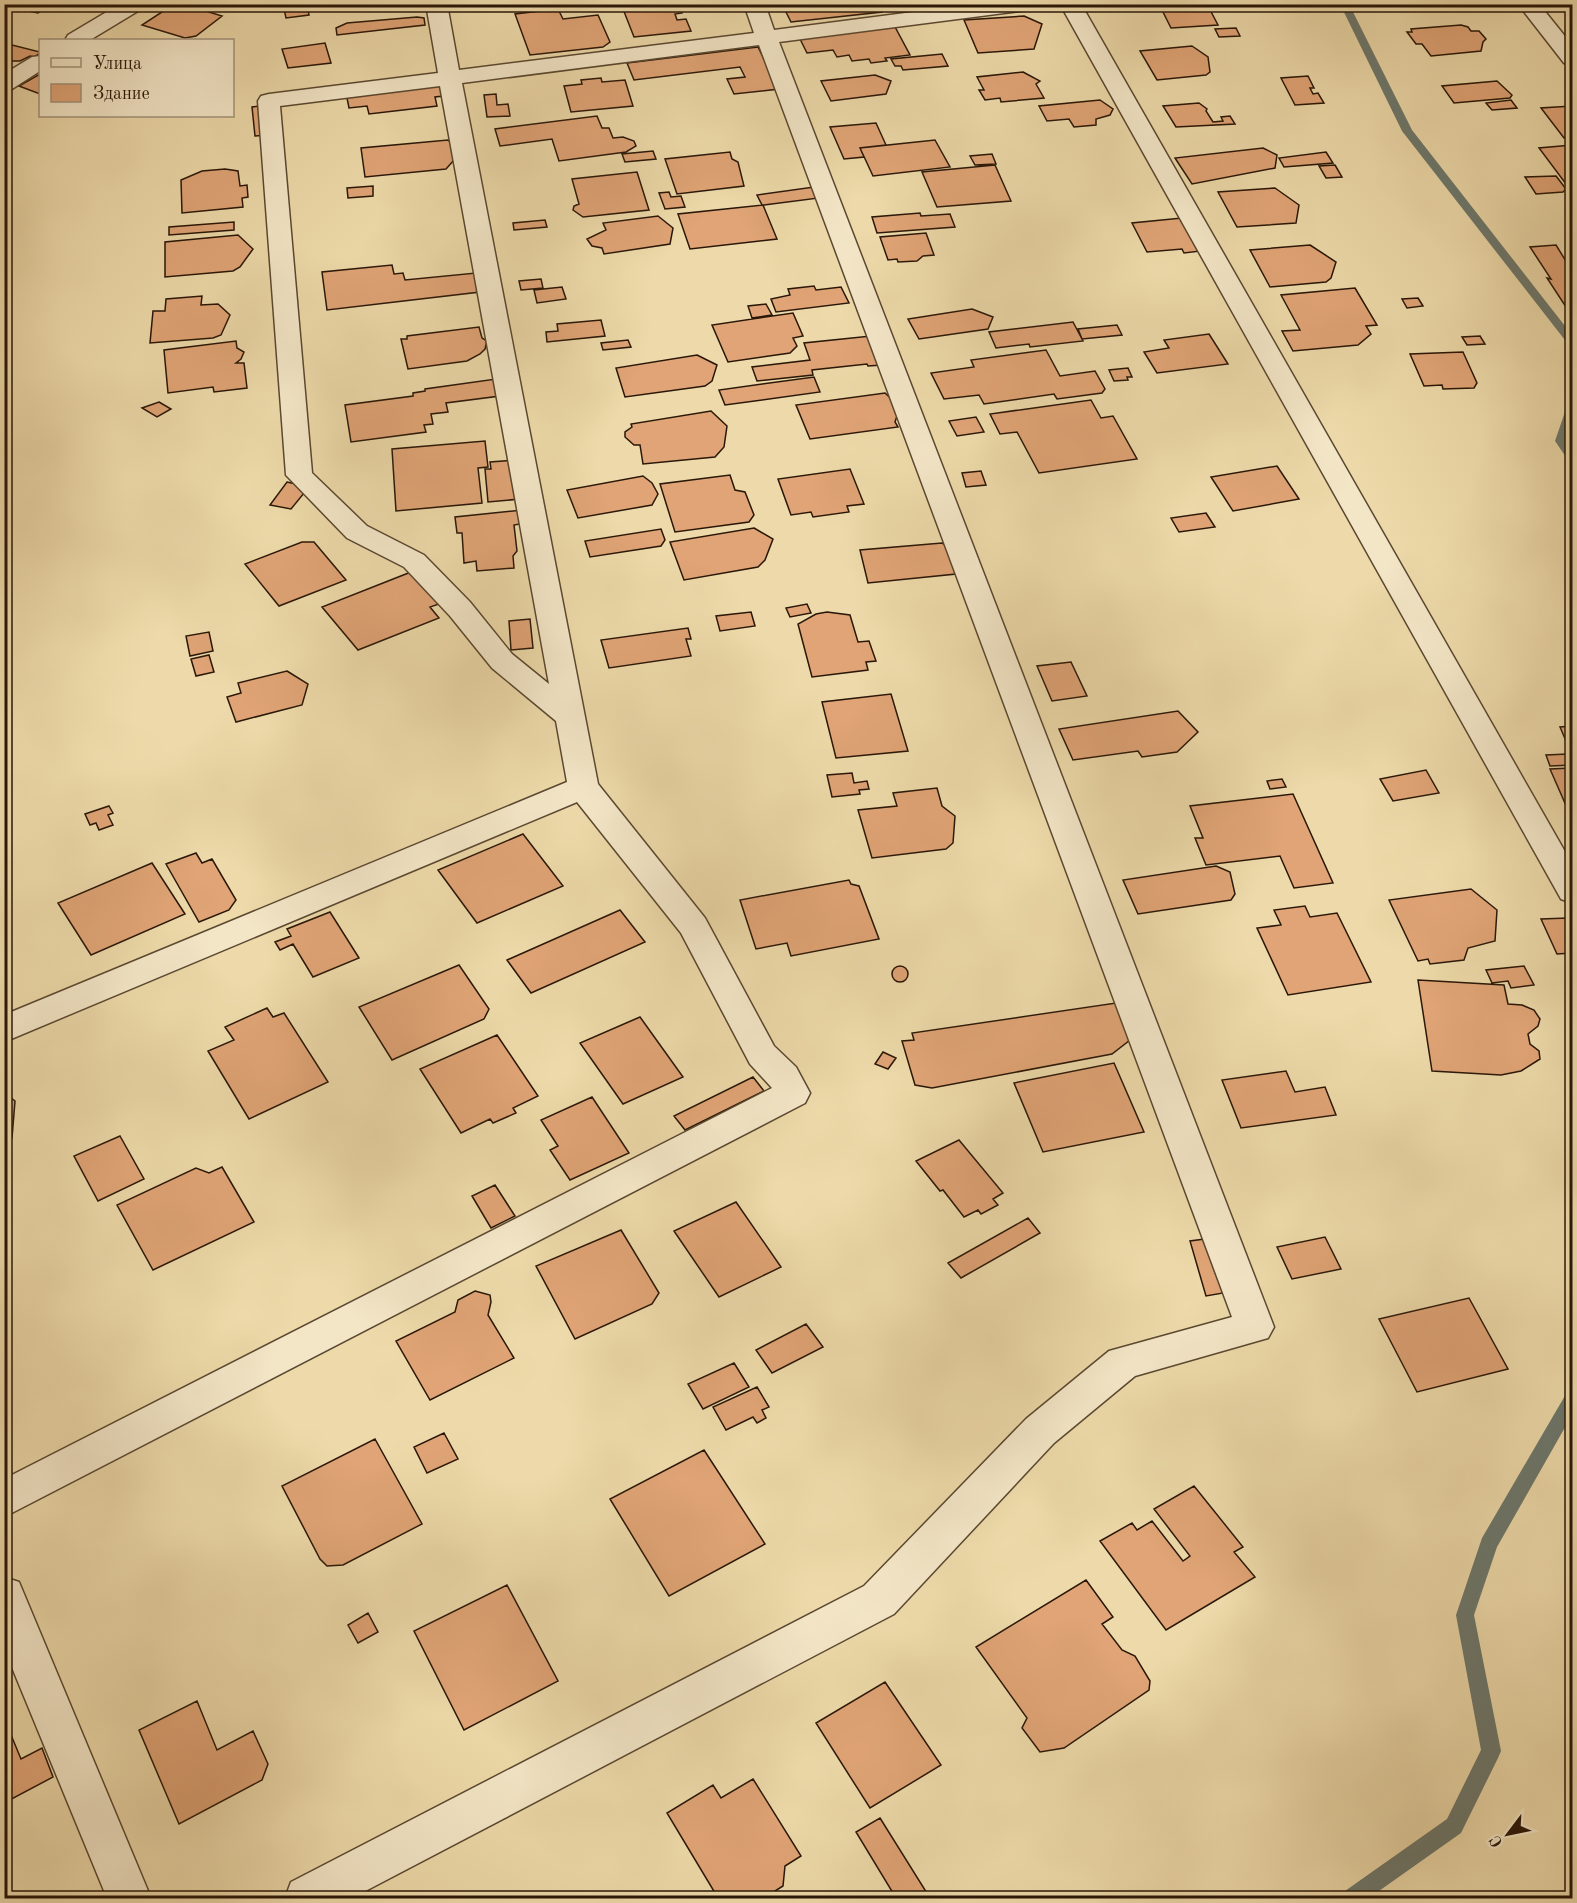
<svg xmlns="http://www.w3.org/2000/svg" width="1577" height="1903" font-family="'Old Standard TT',serif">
	<rect width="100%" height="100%" fill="#edd9a9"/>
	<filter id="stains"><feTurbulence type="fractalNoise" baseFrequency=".00333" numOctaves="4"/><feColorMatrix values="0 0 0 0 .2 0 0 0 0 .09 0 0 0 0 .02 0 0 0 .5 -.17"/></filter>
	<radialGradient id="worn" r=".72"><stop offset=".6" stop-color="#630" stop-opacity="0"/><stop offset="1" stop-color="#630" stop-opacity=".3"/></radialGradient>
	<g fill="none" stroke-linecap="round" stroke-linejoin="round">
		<!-- stream -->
		<path fill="#6d786d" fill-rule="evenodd" d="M 1340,4 L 1349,4 L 1412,130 L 1572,335 L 1572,345 L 1568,344 L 1402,131 Z
			M 1572,405 L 1572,425 L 1567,441 L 1572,449 L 1572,461 L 1568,460 L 1555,441 L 1566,409 Z
			M 1572,1391 L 1572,1415 L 1497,1547 L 1474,1615 L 1501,1751 L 1498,1758 L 1461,1833 L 1369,1898 L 1342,1898 L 1345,1891 L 1447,1819 L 1481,1750 L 1456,1615 L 1482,1538 L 1566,1394 Z"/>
	</g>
	<!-- building -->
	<path fill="#e0a476" stroke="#291708" stroke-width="1.5" d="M 20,4 L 61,4 L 56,8 L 48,6 L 38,13 L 15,8 Z
		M 174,4 L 183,4 L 222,16 L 196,36 L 185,38 L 142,25 Z
		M 283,4 L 307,4 L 309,15 L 286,18 Z
		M 665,4 L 679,4 L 682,13 L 675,14 L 677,20 L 686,19 L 691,31 L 634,37 L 623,9 Z
		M 878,4 L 882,12 L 791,22 L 785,10 L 795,9 L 793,5 L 798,4 Z
		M 1093,4 L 1161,4 L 1153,9 L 1095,11 Z
		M 1163,4 L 1207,4 L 1218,25 L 1171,28 L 1161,8 Z
		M 558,9 L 563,19 L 598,15 L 610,42 L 603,47 L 530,55 L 515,14 Z
		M 1024,16 L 1042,24 L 1034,49 L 978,53 L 964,20 Z
		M 417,17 L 424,18 L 425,25 L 337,35 L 336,28 L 347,23 Z
		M 894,25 L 910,55 L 885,58 L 887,61 L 871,63 L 869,59 L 852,61 L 849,55 L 837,57 L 833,50 L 807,53 L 798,35 Z
		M 1461,25 L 1468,27 L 1471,31 L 1479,31 L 1486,39 L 1483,42 L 1481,51 L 1431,56 L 1422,44 L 1416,44 L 1407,32 L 1412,32 L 1411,29 Z
		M 1236,28 L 1240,36 L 1219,37 L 1215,29 Z
		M 4,43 L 40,52 L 40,53 L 34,57 L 30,56 L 20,61 L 7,61 L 4,60 Z
		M 325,43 L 331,63 L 288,68 L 282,49 Z
		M 1192,46 L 1208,57 L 1210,72 L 1206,75 L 1157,80 L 1140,51 Z
		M 758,47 L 779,89 L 734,94 L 727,79 L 745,77 L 740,67 L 634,80 L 627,63 Z
		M 942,54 L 948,66 L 903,70 L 901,66 L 895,66 L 891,59 Z
		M 1023,72 L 1040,81 L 1036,84 L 1044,98 L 1001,102 L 1000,98 L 985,100 L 979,90 L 984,90 L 977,77 Z
		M 40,74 L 40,94 L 19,86 Z
		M 875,75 L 891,81 L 886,94 L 831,101 L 821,81 Z
		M 1308,76 L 1314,88 L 1310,88 L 1313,94 L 1318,93 L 1324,103 L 1295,105 L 1281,78 Z
		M 601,78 L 602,82 L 625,80 L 633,106 L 571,112 L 564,86 L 582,84 L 581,80 Z
		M 1497,81 L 1512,95 L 1510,98 L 1454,103 L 1442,86 Z
		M 437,83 L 447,93 L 444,96 L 435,97 L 437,106 L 369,114 L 367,106 L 349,108 L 346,93 Z
		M 496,94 L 497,105 L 508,104 L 510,116 L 487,117 L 484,95 Z
		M 1100,100 L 1113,109 L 1110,115 L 1096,119 L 1096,125 L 1074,127 L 1069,119 L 1047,121 L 1039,106 Z
		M 1511,100 L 1517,108 L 1492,110 L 1486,103 Z
		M 1199,103 L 1207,109 L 1206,111 L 1213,122 L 1223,121 L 1221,117 L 1230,116 L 1235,124 L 1176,127 L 1163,106 Z
		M 266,105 L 269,135 L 255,136 L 252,107 Z
		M 1572,106 L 1572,138 L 1564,138 L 1541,108 Z
		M 597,116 L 602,128 L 609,128 L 613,138 L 623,137 L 634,141 L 636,146 L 626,152 L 559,161 L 552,139 L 500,146 L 495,129 Z
		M 876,123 L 886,145 L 860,148 L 864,157 L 844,159 L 830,127 Z
		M 448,140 L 461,152 L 446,169 L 365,177 L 361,148 Z
		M 935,140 L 950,167 L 873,176 L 860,148 Z
		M 1572,145 L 1572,192 L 1539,148 Z
		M 1263,148 L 1277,155 L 1275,168 L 1192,184 L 1175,158 Z
		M 653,151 L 656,159 L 625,162 L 622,154 Z
		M 730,152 L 732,159 L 738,162 L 744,186 L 677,194 L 665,159 Z
		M 1326,152 L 1333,163 L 1284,167 L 1279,158 Z
		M 992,154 L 996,164 L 975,165 L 970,156 Z
		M 995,165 L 1011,201 L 937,207 L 922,172 Z
		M 1335,165 L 1342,177 L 1326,178 L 1319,166 Z
		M 225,169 L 238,171 L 240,186 L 247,185 L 248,197 L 242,198 L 243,207 L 182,213 L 181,180 L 202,171 Z
		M 637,172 L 649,210 L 583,217 L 573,210 L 574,206 L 579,204 L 572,179 Z
		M 1556,176 L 1566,189 L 1563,192 L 1536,194 L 1525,177 Z
		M 373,186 L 373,196 L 348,198 L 347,188 Z
		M 814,187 L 819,198 L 764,205 L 762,205 L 757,195 Z
		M 1275,188 L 1299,205 L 1296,223 L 1237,227 L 1218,192 Z
		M 669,192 L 671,197 L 681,196 L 685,207 L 665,209 L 659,193 Z
		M 763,205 L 777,239 L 690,249 L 678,214 Z
		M 920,213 L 921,216 L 950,214 L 955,227 L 877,233 L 872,217 Z
		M 658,216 L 673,228 L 670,244 L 604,254 L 602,248 L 592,246 L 587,239 L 606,230 L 603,223 Z
		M 1182,218 L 1201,251 L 1184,253 L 1182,249 L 1147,252 L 1132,223 Z
		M 545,220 L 547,227 L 514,230 L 513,223 Z
		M 234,222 L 234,230 L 169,235 L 169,227 Z
		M 926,233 L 934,255 L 923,256 L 917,261 L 898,262 L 897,259 L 888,260 L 880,237 Z
		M 238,235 L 253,249 L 240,267 L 233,271 L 165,277 L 165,242 Z
		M 1310,245 L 1336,262 L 1331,278 L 1326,282 L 1270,287 L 1250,250 Z
		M 1556,245 L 1572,271 L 1572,307 L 1566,307 L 1547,278 L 1551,279 L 1530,247 Z
		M 392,265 L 394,274 L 403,273 L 405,280 L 476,273 L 480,292 L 327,310 L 322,272 Z
		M 541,279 L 543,288 L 521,290 L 519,281 Z
		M 814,286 L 816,290 L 841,287 L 849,303 L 776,312 L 771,299 L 790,295 L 788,289 Z
		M 562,287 L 566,299 L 537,303 L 534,290 Z
		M 1355,288 L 1377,325 L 1366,326 L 1371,334 L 1358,345 L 1293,351 L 1282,331 L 1300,330 L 1281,295 Z
		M 202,296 L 201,305 L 218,304 L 230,315 L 221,335 L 213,338 L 150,343 L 153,311 L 165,311 L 166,299 Z
		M 1418,298 L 1423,306 L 1407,308 L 1402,299 Z
		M 766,304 L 772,315 L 752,318 L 748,306 Z
		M 972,309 L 993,317 L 988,329 L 919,339 L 908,319 Z
		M 793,313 L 803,336 L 793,338 L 797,346 L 790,353 L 728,362 L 712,325 Z
		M 601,320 L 605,336 L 547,342 L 546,332 L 558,331 L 557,324 Z
		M 1073,322 L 1083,341 L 1030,347 L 1029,344 L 996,348 L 989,332 Z
		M 1117,325 L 1122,335 L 1082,339 L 1078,329 Z
		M 479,327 L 482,338 L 487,341 L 485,349 L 480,354 L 467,361 L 408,369 L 401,339 L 407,339 L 407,336 Z
		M 1209,334 L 1228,364 L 1157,373 L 1144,352 L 1169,348 L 1164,340 Z
		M 871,336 L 882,365 L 868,366 L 867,364 L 812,370 L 813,375 L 757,381 L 752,367 L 810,360 L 804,343 Z
		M 1480,336 L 1485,344 L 1467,345 L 1462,337 Z
		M 628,340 L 631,347 L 603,350 L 601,343 Z
		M 236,341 L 237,348 L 244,352 L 241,359 L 236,363 L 244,363 L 247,388 L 214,392 L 213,387 L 168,393 L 164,350 Z
		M 1046,350 L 1060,376 L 1095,371 L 1105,389 L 1102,393 L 1057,399 L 1054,394 L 984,404 L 979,395 L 944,399 L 931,373 L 974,367 L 971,360 Z
		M 1463,352 L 1477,383 L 1474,388 L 1443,389 L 1442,385 L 1424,386 L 1410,354 Z
		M 697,355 L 717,365 L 712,381 L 705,386 L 625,397 L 616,368 Z
		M 1128,368 L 1132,377 L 1127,377 L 1128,380 L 1114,381 L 1109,370 Z
		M 814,377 L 820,392 L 725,405 L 719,390 Z
		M 496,379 L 500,396 L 446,403 L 448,412 L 431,414 L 433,424 L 424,425 L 426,432 L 351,442 L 345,405 L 413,396 L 413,393 L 425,391 L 425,389 Z
		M 885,393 L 900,407 L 895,422 L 898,427 L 810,439 L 796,405 Z
		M 1091,400 L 1101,418 L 1113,416 L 1137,459 L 1039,473 L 1017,432 L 1000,434 L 990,414 Z
		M 159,402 L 171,409 L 157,417 L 142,408 Z
		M 711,411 L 727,426 L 724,447 L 715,457 L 643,464 L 640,445 L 634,445 L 625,437 L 625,432 L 632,427 L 631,424 Z
		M 976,417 L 984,432 L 957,436 L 949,421 Z
		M 485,441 L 488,467 L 478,468 L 482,503 L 396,511 L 392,449 Z
		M 517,460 L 520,499 L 488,502 L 485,469 L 491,469 L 490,462 Z
		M 1277,466 L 1299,499 L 1233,511 L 1211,477 Z
		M 850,469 L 864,504 L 847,506 L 849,512 L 813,517 L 811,512 L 791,515 L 778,479 Z
		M 981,471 L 986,485 L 966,487 L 962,473 Z
		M 730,475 L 735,490 L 745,492 L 754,515 L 749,522 L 675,532 L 660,484 Z
		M 643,476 L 652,483 L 658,494 L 652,505 L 578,518 L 567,490 Z
		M 287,482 L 309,487 L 291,509 L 270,505 Z
		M 523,510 L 525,523 L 514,525 L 517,551 L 513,556 L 514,568 L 477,571 L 476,561 L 464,563 L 462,533 L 457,533 L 455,517 Z
		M 1206,513 L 1215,527 L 1179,532 L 1171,518 Z
		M 754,528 L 773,539 L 765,560 L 758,567 L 684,580 L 670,542 Z
		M 661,529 L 665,540 L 661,546 L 590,557 L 585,541 Z
		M 302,542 L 314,542 L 346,580 L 279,606 L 245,564 Z
		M 942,543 L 947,546 L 956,574 L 868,583 L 860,550 Z
		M 411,572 L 439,604 L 430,607 L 439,618 L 358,650 L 322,607 Z
		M 807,604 L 811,613 L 790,617 L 786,608 Z
		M 751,612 L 755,626 L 720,631 L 716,616 Z
		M 827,612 L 850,615 L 858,642 L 869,641 L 876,661 L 866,662 L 868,670 L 812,677 L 798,624 L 816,614 Z
		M 530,619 L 533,648 L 511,650 L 509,621 Z
		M 688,628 L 691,639 L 686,639 L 691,656 L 609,668 L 601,640 Z
		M 209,632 L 213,651 L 190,656 L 186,636 Z
		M 209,655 L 214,672 L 196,676 L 191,659 Z
		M 1071,662 L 1087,696 L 1052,701 L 1037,666 Z
		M 287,671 L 308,684 L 302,705 L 236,722 L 227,697 L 241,693 L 238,683 Z
		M 891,694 L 908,751 L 836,758 L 822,702 Z
		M 1178,711 L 1198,732 L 1177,752 L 1142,757 L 1138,751 L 1073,760 L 1059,729 Z
		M 1572,726 L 1572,755 L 1560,727 Z
		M 1568,754 L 1572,765 L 1550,766 L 1546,755 Z
		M 1572,768 L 1572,809 L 1568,810 L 1550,769 Z
		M 1426,770 L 1439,793 L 1393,801 L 1380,779 Z
		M 852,773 L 854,783 L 867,781 L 869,789 L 859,790 L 860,794 L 832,797 L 827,775 Z
		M 1282,779 L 1286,787 L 1270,789 L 1267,781 Z
		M 937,788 L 942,806 L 955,816 L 953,843 L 946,849 L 872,858 L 858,810 L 897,806 L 893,793 Z
		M 1293,794 L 1333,883 L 1294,888 L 1280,856 L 1206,865 L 1195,838 L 1203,838 L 1190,806 Z
		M 109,806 L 113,813 L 108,815 L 113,825 L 99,830 L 96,823 L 90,825 L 85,814 Z
		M 523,834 L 563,886 L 477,923 L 438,870 Z
		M 196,853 L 202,863 L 212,859 L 236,900 L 229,910 L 199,922 L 166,864 Z
		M 152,863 L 185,914 L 91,955 L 58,903 Z
		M 1216,866 L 1230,872 L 1235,894 L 1231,900 L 1138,914 L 1123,880 Z
		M 849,880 L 851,884 L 859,886 L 879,939 L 791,956 L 787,943 L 756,949 L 740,900 Z
		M 1471,889 L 1497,910 L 1495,941 L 1468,948 L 1464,960 L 1430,964 L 1428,959 L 1418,961 L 1389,900 Z
		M 1305,906 L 1310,917 L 1337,913 L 1371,982 L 1288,995 L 1257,928 L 1281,925 L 1274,910 Z
		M 620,910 L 645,942 L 531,993 L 507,960 Z
		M 330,912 L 359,958 L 313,977 L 293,944 L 280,950 L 275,942 L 291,936 L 287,929 Z
		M 1568,918 L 1572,927 L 1572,953 L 1557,954 L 1541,919 Z
		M 459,965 L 489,1009 L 484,1019 L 392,1060 L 359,1007 Z
		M892 974a8 8 0 1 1 16 0a8 8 0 1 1-16 0Z
		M 1524,966 L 1534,985 L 1511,988 L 1508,981 L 1492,983 L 1486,970 Z
		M 1418,980 L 1504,985 L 1508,1004 L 1522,1005 L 1534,1010 L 1540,1019 L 1538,1026 L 1528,1034 L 1530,1044 L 1539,1051 L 1540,1059 L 1521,1071 L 1501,1075 L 1432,1071 Z
		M 1116,1003 L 1130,1040 L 1112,1054 L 932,1088 L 915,1085 L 902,1041 L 914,1040 L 912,1033 Z
		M 267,1008 L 273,1017 L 284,1013 L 328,1082 L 249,1119 L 208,1051 L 234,1040 L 225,1027 Z
		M 640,1017 L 683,1077 L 623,1104 L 580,1043 Z
		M 497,1035 L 538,1096 L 513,1108 L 516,1113 L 493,1123 L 490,1119 L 461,1133 L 420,1069 Z
		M 883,1052 L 896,1058 L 888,1069 L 875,1064 Z
		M 1114,1063 L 1144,1132 L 1043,1152 L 1014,1083 Z
		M 1286,1071 L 1295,1092 L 1325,1087 L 1336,1115 L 1241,1128 L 1222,1080 Z
		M 753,1077 L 764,1091 L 685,1130 L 674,1116 Z
		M 4,1092 L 15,1101 L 12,1138 L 4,1141 Z
		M 592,1097 L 629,1153 L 570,1180 L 550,1150 L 558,1146 L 541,1120 Z
		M 120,1136 L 144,1179 L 98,1201 L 74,1156 Z
		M 959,1140 L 1003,1193 L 993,1199 L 998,1205 L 981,1214 L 978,1210 L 964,1217 L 943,1190 L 940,1191 L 916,1161 Z
		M 222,1167 L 254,1222 L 153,1270 L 117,1205 L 196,1168 L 209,1173 Z
		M 495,1185 L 515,1216 L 491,1228 L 472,1196 Z
		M 736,1202 L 781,1267 L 719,1297 L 674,1231 Z
		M 1028,1218 L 1040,1233 L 961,1278 L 948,1263 Z
		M 621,1230 L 659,1293 L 652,1304 L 575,1339 L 536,1266 Z
		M 1325,1237 L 1341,1269 L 1292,1279 L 1277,1247 Z
		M 1212,1238 L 1229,1292 L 1206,1296 L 1190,1241 Z
		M 475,1291 L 490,1295 L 491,1302 L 488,1315 L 514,1358 L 430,1400 L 396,1341 L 455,1312 L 458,1300 Z
		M 1469,1298 L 1508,1369 L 1417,1392 L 1379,1319 Z
		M 806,1324 L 823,1347 L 772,1373 L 756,1350 Z
		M 734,1363 L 749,1387 L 703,1409 L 688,1384 Z
		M 757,1387 L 769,1407 L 762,1410 L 766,1418 L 757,1423 L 753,1417 L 726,1430 L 713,1407 Z
		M 444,1433 L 458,1459 L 427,1473 L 414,1447 Z
		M 375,1439 L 422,1524 L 343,1565 L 327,1566 L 320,1559 L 282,1486 Z
		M 704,1450 L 765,1544 L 669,1596 L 610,1499 Z
		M 1194,1486 L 1243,1547 L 1234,1552 L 1255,1577 L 1166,1630 L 1100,1541 L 1132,1523 L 1137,1530 L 1152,1521 L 1183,1561 L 1190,1556 L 1154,1509 Z
		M 1086,1580 L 1113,1617 L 1102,1624 L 1122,1650 L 1135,1656 L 1150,1681 L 1149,1690 L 1064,1748 L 1040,1752 L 1022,1728 L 1027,1718 L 976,1647 Z
		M 507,1585 L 558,1681 L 464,1730 L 414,1631 Z
		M 368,1613 L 378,1632 L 358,1643 L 348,1625 Z
		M 885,1682 L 941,1765 L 870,1808 L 816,1723 Z
		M 197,1701 L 217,1750 L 253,1731 L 268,1764 L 262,1780 L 179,1824 L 139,1730 Z
		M 4,1718 L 21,1759 L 42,1748 L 53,1777 L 4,1803 Z
		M 753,1779 L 801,1856 L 785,1866 L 783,1886 L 764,1898 L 718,1898 L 667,1813 L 713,1785 L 721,1798 Z
		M 880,1818 L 930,1898 L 896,1898 L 856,1832 Z"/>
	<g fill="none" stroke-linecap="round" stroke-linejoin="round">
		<!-- street casing -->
		<g stroke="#5a4830" stroke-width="3">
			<path id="street" d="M 120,4 L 146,4 L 143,8 L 90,40 L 65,40 L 68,35 Z
				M 426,4 L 447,4 L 459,70 L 754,33 L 744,4 L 765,4 L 774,30 L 975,4 L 1038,4 L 1035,8 L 1028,10 L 779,42 L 1274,1327 L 1268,1338 L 1135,1376 L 1054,1443 L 894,1614 L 352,1898 L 285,1898 L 291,1882 L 864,1586 L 1026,1419 L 1109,1351 L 1232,1317 L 759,45 L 462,83 L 598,784 L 705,918 L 774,1046 L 796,1067 L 810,1093 L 805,1103 L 4,1517 L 4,1479 L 772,1088 L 750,1064 L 681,933 L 577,802 L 4,1042 L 4,1015 L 567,782 L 556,721 L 492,668 L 450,616 L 404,567 L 347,538 L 286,475 L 258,101 L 261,96 L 269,94 L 438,73 ZM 440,86 L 549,684 L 512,654 L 470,602 L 424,555 L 367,526 L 312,473 L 280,106 Z
				M 1060,4 L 1081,4 L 1572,864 L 1572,903 L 1561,899 Z
				M 1518,4 L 1539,4 L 1572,45 L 1572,64 L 1564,63 Z
				M 40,56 L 40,71 L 12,89 L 4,90 L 4,74 L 32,57 Z
				M 4,1577 L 19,1582 L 151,1898 L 107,1898 L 4,1648 Z"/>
		</g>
		<!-- street -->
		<use href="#street" fill="#f3e6c7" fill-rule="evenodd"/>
	</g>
	<!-- margin -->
	<rect width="1577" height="1903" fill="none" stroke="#edd9a9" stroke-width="24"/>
	<rect x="6" y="6" width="1565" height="1891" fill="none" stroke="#291708" stroke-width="3"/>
	<rect x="12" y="12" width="1553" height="1879" fill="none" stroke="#291708" stroke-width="1.5"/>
	<!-- legend -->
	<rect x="39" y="39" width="195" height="78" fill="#f3e6c7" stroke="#a2937b" stroke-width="1.5"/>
	<rect x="51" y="58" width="30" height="9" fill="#f3e6c7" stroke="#a2937b" stroke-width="1.5"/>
	<text x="93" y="69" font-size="18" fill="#291708">Улица</text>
	<rect x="51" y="84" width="30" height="18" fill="#e0a476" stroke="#a2937b" stroke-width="1.5"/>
	<text x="93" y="99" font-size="18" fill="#291708">Здание</text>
	<!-- north arrow -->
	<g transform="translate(1508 1834) rotate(238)" stroke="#f3e6c7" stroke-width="4.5" paint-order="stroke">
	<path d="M0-4.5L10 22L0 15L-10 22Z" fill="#291708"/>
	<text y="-9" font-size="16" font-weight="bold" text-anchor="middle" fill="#291708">С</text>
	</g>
	<rect width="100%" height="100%" filter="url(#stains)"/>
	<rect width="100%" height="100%" fill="url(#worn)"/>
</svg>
